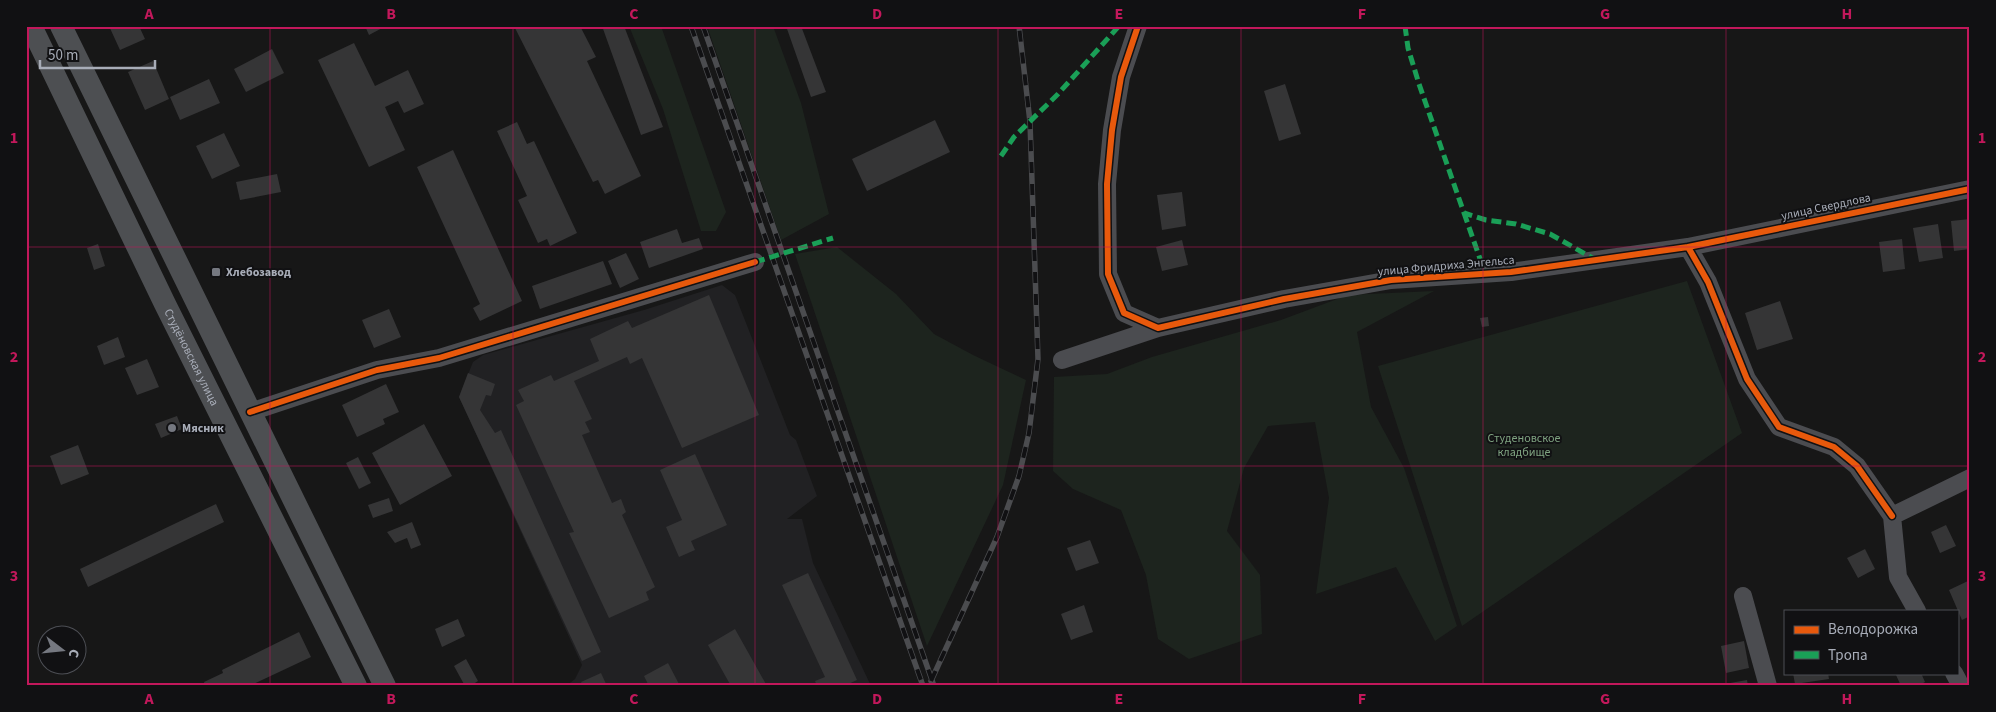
<svg xmlns="http://www.w3.org/2000/svg" width="1996" height="712" font-family="'Source Sans 3',sans-serif">
	<rect width="100%" height="100%" fill="#171717"/>
	<!-- built -->
	<path fill="#212123" d="M 722,285 L 735,295 L 790,435 L 796,440 L 817,496 L 787,519 L 802,519 L 813,563 L 871,686 L 566,686 L 575,679 L 582,665 L 459,397 L 473,362 L 483,355 L 644,310 Z"/>
	<!-- green -->
	<path fill="#1d241e" d="M 629,26 L 661,26 L 726,212 L 716,231 L 701,231 L 663,109 Z
		M 707,26 L 773,26 L 801,103 L 829,214 L 781,240 Z
		M 837,247 L 896,294 L 934,334 L 973,355 L 1026,380 L 1003,485 L 927,646 L 795,254 Z
		M 1687,281 L 1742,433 L 1462,626 L 1378,366 Z
		M 1434,291 L 1357,332 L 1371,407 L 1404,468 L 1457,626 L 1435,641 L 1396,567 L 1316,594 L 1329,498 L 1315,422 L 1268,426 L 1244,468 L 1227,531 L 1260,575 L 1262,634 L 1189,659 L 1158,639 L 1146,575 L 1121,510 L 1073,489 L 1053,471 L 1054,377 L 1107,374 L 1152,357 L 1281,320 L 1348,295 Z"/>
	<!-- building -->
	<path fill="#353536" d="M 109,26 L 139,26 L 145,39 L 120,50 Z
		M 365,26 L 386,26 L 369,35 Z
		M 514,26 L 580,26 L 596,57 L 587,61 L 641,176 L 605,194 L 598,180 L 593,182 Z
		M 602,26 L 624,26 L 663,127 L 641,135 Z
		M 786,26 L 801,26 L 826,92 L 811,97 Z
		M 354,43 L 375,86 L 408,70 L 424,104 L 404,113 L 398,101 L 385,107 L 405,150 L 369,167 L 318,60 Z
		M 272,49 L 284,73 L 246,92 L 234,69 Z
		M 153,61 L 169,99 L 145,110 L 128,72 Z
		M 209,79 L 220,103 L 180,120 L 170,97 Z
		M 1285,84 L 1301,134 L 1279,141 L 1264,91 Z
		M 935,120 L 950,152 L 867,191 L 852,159 Z
		M 517,122 L 527,144 L 534,141 L 577,233 L 550,246 L 547,239 L 538,243 L 518,200 L 527,196 L 497,131 Z
		M 224,133 L 240,166 L 212,179 L 196,146 Z
		M 453,150 L 522,301 L 480,321 L 473,308 L 480,304 L 417,167 Z
		M 277,174 L 281,192 L 240,200 L 236,182 Z
		M 1182,192 L 1186,226 L 1162,230 L 1157,195 Z
		M 1970,219 L 1970,249 L 1954,251 L 1951,221 Z
		M 1938,224 L 1943,258 L 1919,262 L 1913,228 Z
		M 677,229 L 682,243 L 699,238 L 703,249 L 649,268 L 640,242 Z
		M 1902,239 L 1905,269 L 1883,272 L 1879,242 Z
		M 1182,240 L 1188,265 L 1162,271 L 1156,247 Z
		M 98,244 L 105,266 L 94,270 L 87,248 Z
		M 626,253 L 639,279 L 620,288 L 608,261 Z
		M 603,261 L 612,284 L 540,309 L 532,286 Z
		M 709,295 L 759,415 L 682,448 L 642,358 L 630,364 L 627,357 L 574,381 L 592,419 L 585,422 L 590,432 L 582,435 L 612,503 L 621,499 L 626,512 L 622,515 L 655,587 L 646,592 L 649,600 L 609,618 L 569,533 L 574,532 L 516,405 L 524,401 L 518,390 L 551,375 L 554,381 L 599,361 L 590,339 L 628,321 L 632,328 Z
		M 1780,301 L 1793,339 L 1757,350 L 1745,313 Z
		M 389,309 L 401,337 L 374,348 L 362,320 Z
		M 1488,317 L 1489,326 L 1482,327 L 1480,318 Z
		M 118,337 L 125,357 L 104,365 L 97,346 Z
		M 147,359 L 159,387 L 137,395 L 125,368 Z
		M 468,373 L 495,384 L 491,396 L 486,395 L 480,410 L 495,433 L 501,430 L 601,652 L 582,661 L 459,397 Z
		M 386,384 L 399,412 L 383,419 L 385,424 L 357,437 L 342,405 Z
		M 177,416 L 182,429 L 161,438 L 155,424 Z
		M 424,424 L 452,476 L 400,505 L 372,453 Z
		M 78,445 L 89,474 L 61,485 L 50,456 Z
		M 695,454 L 727,525 L 691,541 L 695,550 L 679,557 L 666,527 L 682,520 L 660,470 Z
		M 358,457 L 371,483 L 359,489 L 346,463 Z
		M 389,498 L 393,511 L 373,518 L 368,505 Z
		M 216,504 L 224,522 L 88,587 L 80,569 Z
		M 412,522 L 421,545 L 411,549 L 407,538 L 395,543 L 387,532 Z
		M 1946,525 L 1956,546 L 1940,553 L 1931,532 Z
		M 1090,540 L 1099,563 L 1076,571 L 1067,548 Z
		M 1865,549 L 1875,569 L 1858,578 L 1847,558 Z
		M 808,573 L 857,680 L 844,686 L 817,686 L 815,681 L 825,677 L 782,585 Z
		M 1968,581 L 1970,584 L 1970,616 L 1962,620 L 1949,590 Z
		M 1084,605 L 1093,632 L 1071,640 L 1061,614 Z
		M 458,619 L 465,636 L 442,647 L 435,629 Z
		M 735,629 L 767,686 L 731,686 L 708,645 Z
		M 299,632 L 311,657 L 249,686 L 205,686 L 204,682 L 223,673 L 222,670 Z
		M 1744,641 L 1749,668 L 1726,673 L 1721,646 Z
		M 466,659 L 478,681 L 470,686 L 465,686 L 454,666 Z
		M 668,663 L 680,686 L 649,686 L 644,676 Z
		M 601,673 L 607,686 L 583,686 L 581,682 Z
		M 1793,673 L 1828,673 L 1829,679 L 1795,684 Z
		M 1900,673 L 1921,673 L 1925,682 L 1918,686 L 1901,686 L 1896,675 Z
		M 1747,680 L 1748,686 L 1719,686 L 1719,685 Z"/>
	<g fill="none" stroke-linecap="round" stroke-linejoin="round">
		<!-- minor -->
		<path stroke="#4b4c50" stroke-width="18" d="M 1138,26 L 1121,77 L 1112,130 L 1107,184 L 1108,274 L 1124,313 L 1158,328 L 1284,299 L 1391,280 L 1511,272 L 1688,247 L 1708,282 L 1747,379 L 1779,427 L 1834,447 L 1857,466 L 1892,516
			M 1688,247 L 1970,189
			M 1062,360 L 1158,328
			M 250,412 L 377,370 L 439,358 L 755,262
			M 1892,516 L 1898,577 L 1917,611
			M 1892,516 L 1970,478
			M 1743,596 L 1768,686
			M 1954,673 L 1961,686"/>
		<!-- major -->
		<g stroke="#4d4f52" stroke-width="22">
			<path id="s1" d="M 31,26 L 165,304 L 356,686"/>
			<path d="M 61,26 L 385,686"/>
		</g>
		<!-- rail casing -->
		<g stroke="#4b4c4f" stroke-width="5.5">
			<path id="rail" d="M 691,26 L 923,686
				M 703,26 L 934,686
				M 931,681 L 997,537 L 1019,476 L 1029,433 L 1038,359 L 1030,122 L 1019,26"/>
		</g>
		<!-- rail -->
		<use href="#rail" stroke="#111113" stroke-width="4" stroke-dasharray="11" stroke-linecap="butt"/>
		<!-- quiet -->
		<path stroke="#1a9f57" stroke-width="5" stroke-dasharray="10 5" stroke-linecap="butt" d="M 1405,26 L 1408,48 L 1419,84 L 1464,213 L 1486,220 L 1516,224 L 1550,234 L 1596,260
			M 1001,156 L 1014,137 L 1058,94 L 1119,26
			M 1464,213 L 1485,273
			M 755,262 L 833,238"/>
		<!-- cycleway casing -->
		<g stroke="#111113" stroke-width="9">
			<path id="cycleway" d="M 1138,26 L 1121,77 L 1112,130 L 1107,184 L 1108,274 L 1124,313 L 1158,328 L 1284,299 L 1391,280 L 1511,272 L 1688,247 L 1708,282 L 1747,379 L 1779,427 L 1834,447 L 1857,466 L 1892,516
				M 1688,247 L 1970,189
				M 250,412 L 377,370 L 439,358 L 755,262"/>
		</g>
		<!-- cycleway -->
		<use href="#cycleway" stroke="#e8590c" stroke-width="6"/>
	</g>
	<!-- grid -->
	<path fill="none" stroke="#c2185b" stroke-width="1" stroke-opacity="0.55" d="M 270,26 L 270,686M 513,26 L 513,686M 755,26 L 755,686M 998,26 L 998,686M 1241,26 L 1241,686M 1483,26 L 1483,686M 1726,26 L 1726,686M 26,247 L 1970,247M 26,466 L 1970,466"/>
	<!-- markers -->
	<g fill="#757880" stroke="#111113" stroke-width="2">
		<rect x="211" y="267" width="10" height="10" rx="2.5"/>
		<circle cx="172" cy="428" r="5"/>
	</g>
	<g text-anchor="middle" dominant-baseline="central" stroke-width="4" stroke-linejoin="round" paint-order="stroke">
		<!-- street labels -->
		<g font-size="12" fill="#a8adb8" stroke="#111113">
			<text transform="translate(1826 207) rotate(-12)">улица Свердлова</text>
			<text transform="translate(1446 266) rotate(-5)">улица Фридриха Энгельса</text>
			<text stroke="none"><textPath href="#s1" startOffset="368">Студёновская улица</textPath></text>
		</g>
		<!-- poi labels -->
		<g font-size="12" font-weight="bold" fill="#a8adb8" stroke="#111113" text-anchor="start">
			<text x="226" y="272">Хлебозавод</text>
			<text x="182" y="428">Мясник</text>
		</g>
		<!-- park labels -->
		<g font-size="12" fill="#7fa381" stroke="#111113">
			<text x="1524" y="438">Студеновское<tspan x="1524" dy="14">кладбище</tspan></text>
		</g>
	</g>
	<!-- border -->
	<rect width="1996" height="712" fill="none" stroke="#111113" stroke-width="55"/>
	<!-- legend -->
	<rect x="1784" y="610" width="175" height="65" fill="#111113" stroke="#4d4f55"/>
	<rect x="1794" y="626" width="25" height="8" fill="#e8590c" stroke="#4d4f55"/>
	<text x="1828" y="634" font-size="15" fill="#a8adb8">Велодорожка</text>
	<rect x="1794" y="651" width="25" height="8" fill="#1a9f57" stroke="#4d4f55"/>
	<text x="1828" y="660" font-size="15" fill="#a8adb8">Тропа</text>
	<!-- north arrow -->
	<g transform="translate(62 650) rotate(106)"><circle r="24" fill="#111113" stroke="#4d4f55"/>
	<path d="M0-4L9 19L0 12L-9 19Z" fill="#757880"/>
	<text y="-8" font-size="14" font-weight="bold" text-anchor="middle" fill="#a8adb8">С</text>
	</g>
	<!-- scale -->
	<path d="M40 60v8h115v-8" fill="none" stroke="#a8adb8" stroke-width="2.5"/>
	<text x="48" y="60" font-size="15" fill="#a8adb8" stroke="#111113" stroke-width="4" paint-order="stroke">50 m</text>
	<rect x="28" y="28" width="1940" height="656" fill="none" stroke="#c2185b" stroke-width="2"/>
	<g font-size="16" text-anchor="middle" font-weight="bold" fill="#c2185b">
		<text x="149" y="19">A</text>
		<text x="391" y="19">B</text>
		<text x="634" y="19">C</text>
		<text x="877" y="19">D</text>
		<text x="1119" y="19">E</text>
		<text x="1362" y="19">F</text>
		<text x="1605" y="19">G</text>
		<text x="1847" y="19">H</text>
		<text x="14" y="143">1</text>
		<text x="1982" y="143">1</text>
		<text x="14" y="362">2</text>
		<text x="1982" y="362">2</text>
		<text x="14" y="581">3</text>
		<text x="1982" y="581">3</text>
		<text x="149" y="704">A</text>
		<text x="391" y="704">B</text>
		<text x="634" y="704">C</text>
		<text x="877" y="704">D</text>
		<text x="1119" y="704">E</text>
		<text x="1362" y="704">F</text>
		<text x="1605" y="704">G</text>
		<text x="1847" y="704">H</text>
	</g>
</svg>
